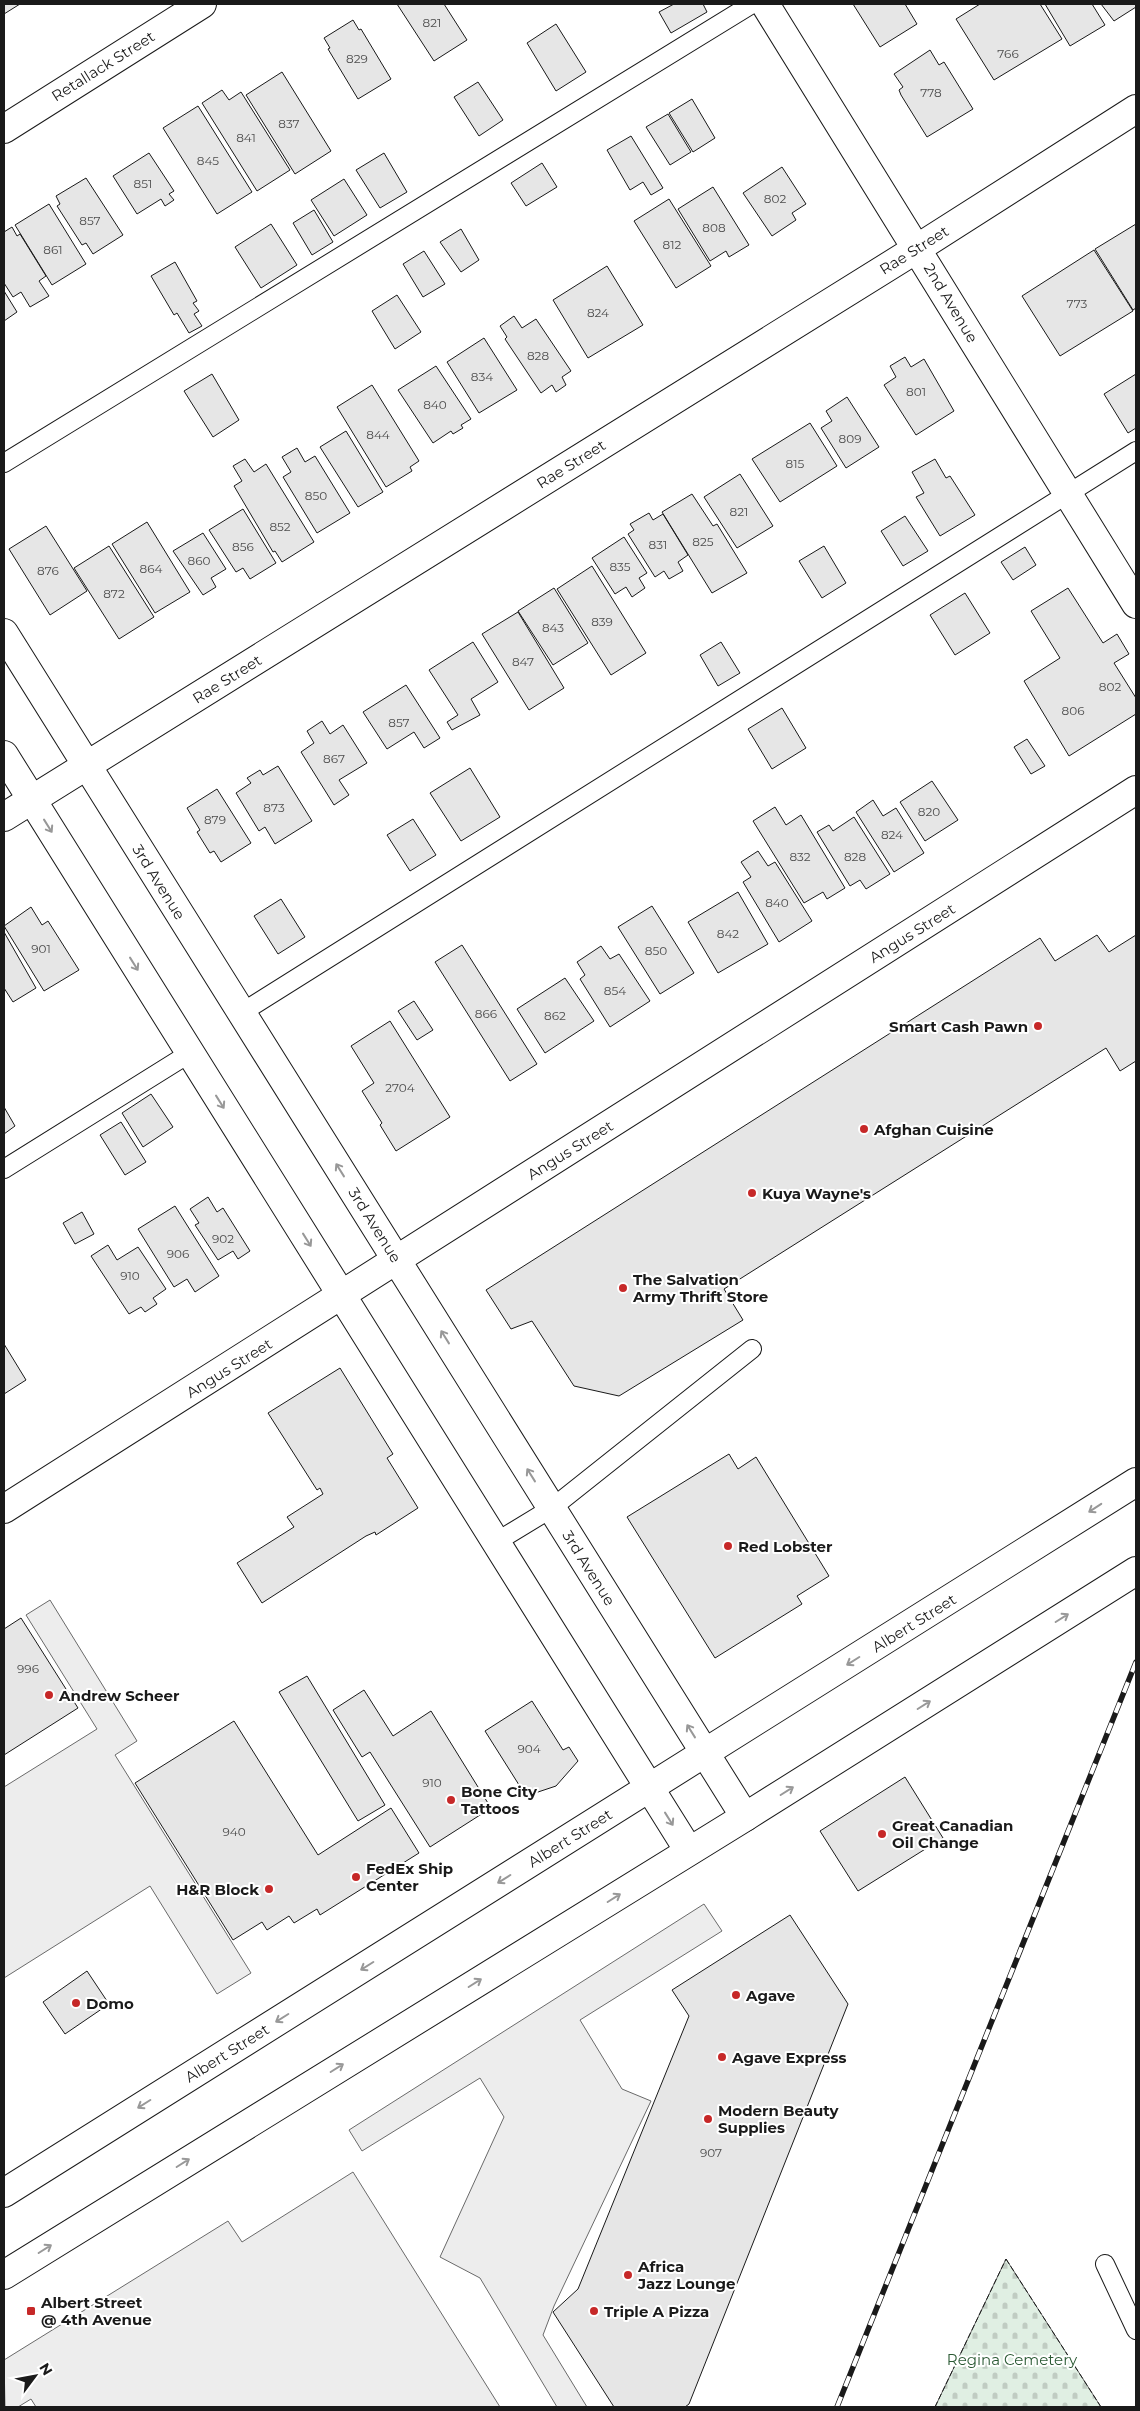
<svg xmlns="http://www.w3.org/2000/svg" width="1140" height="2411" font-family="Montserrat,sans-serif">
	<defs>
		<pattern id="cemetery-stones" width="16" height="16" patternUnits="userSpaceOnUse" patternTransform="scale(1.25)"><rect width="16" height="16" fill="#e0efe3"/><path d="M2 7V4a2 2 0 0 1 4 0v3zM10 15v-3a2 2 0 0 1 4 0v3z" fill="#c0ccc2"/></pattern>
	</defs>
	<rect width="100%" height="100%" fill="#fff"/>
	<!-- cemetery -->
	<path fill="url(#cemetery-stones)" stroke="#6a6a6a" d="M 1006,2259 L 1101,2407 L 935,2407 Z"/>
	<!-- parking -->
	<path fill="#ededed" stroke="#6a6a6a" d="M 50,1600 L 137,1741 L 115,1755 L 251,1973 L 217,1994 L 150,1886 L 4,1978 L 4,1787 L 97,1729 L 26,1615 Z
		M 704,1904 L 722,1931 L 580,2020 L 622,2089 L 651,2101 L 554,2306 L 543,2335 L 587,2407 L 557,2407 L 480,2278 L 440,2257 L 504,2117 L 480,2078 L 362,2151 L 349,2130 Z
		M 353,2172 L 500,2407 L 36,2407 L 31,2399 L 18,2407 L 5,2407 L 4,2360 L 228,2221 L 242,2242 Z"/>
	<!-- building -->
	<path fill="#e6e6e6" stroke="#1a1a1a" d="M 4,4 L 20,4 L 4,14 Z
		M 397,4 L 444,4 L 467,40 L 434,61 Z
		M 674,4 L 703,4 L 707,12 L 671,33 L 659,12 Z
		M 853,4 L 905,4 L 917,24 L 880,47 Z
		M 980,4 L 1040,4 L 1062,39 L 994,80 L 956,19 Z
		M 1045,4 L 1092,4 L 1105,25 L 1070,46 Z
		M 1101,4 L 1136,4 L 1136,7 L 1114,21 Z
		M 353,20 L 359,30 L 361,29 L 391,79 L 358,99 L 328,49 L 330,48 L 324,38 Z
		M 556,24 L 586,72 L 556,91 L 527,43 Z
		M 930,50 L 939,65 L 944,62 L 973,109 L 927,137 L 901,95 L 899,90 L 903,87 L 894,74 Z
		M 282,72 L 331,151 L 295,174 L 246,95 Z
		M 478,82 L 503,120 L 479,136 L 454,97 Z
		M 222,90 L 229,100 L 241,92 L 290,170 L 257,191 L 202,103 Z
		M 692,99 L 715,138 L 693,152 L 669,113 Z
		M 198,106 L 252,192 L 217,214 L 163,128 Z
		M 668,114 L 691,152 L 670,165 L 646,127 Z
		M 631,136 L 663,188 L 651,195 L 643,182 L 630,190 L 607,150 Z
		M 149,153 L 174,191 L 169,194 L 174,200 L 165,206 L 161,199 L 137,214 L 113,176 Z
		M 384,153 L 407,192 L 380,208 L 356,170 Z
		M 542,163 L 557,187 L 526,206 L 511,183 Z
		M 782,167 L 806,204 L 792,213 L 796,220 L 772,236 L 743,193 Z
		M 86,178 L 123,235 L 93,254 L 86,243 L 82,245 L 57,206 L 60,204 L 56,196 Z
		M 344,179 L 367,215 L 334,236 L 311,200 Z
		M 713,187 L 749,245 L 729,257 L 726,251 L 710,261 L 678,209 Z
		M 669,199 L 711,266 L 676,288 L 634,221 Z
		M 49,204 L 86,264 L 52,285 L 15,225 Z
		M 314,210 L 333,242 L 312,255 L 293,223 Z
		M 271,224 L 297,265 L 261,288 L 235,247 Z
		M 1136,224 L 1136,308 L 1133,310 L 1095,249 Z
		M 12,227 L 17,236 L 20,234 L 46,276 L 39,281 L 49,296 L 30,307 L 21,292 L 13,297 L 4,283 L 4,232 Z
		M 461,229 L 479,260 L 461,272 L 440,242 Z
		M 1094,250 L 1133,311 L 1060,356 L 1022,296 Z
		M 424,251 L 445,284 L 423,297 L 403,264 Z
		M 175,262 L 197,301 L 193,303 L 199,311 L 194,314 L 202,326 L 189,333 L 177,313 L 174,315 L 151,276 Z
		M 607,266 L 643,325 L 588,358 L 553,300 Z
		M 4,291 L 17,312 L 4,321 Z
		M 397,295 L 421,332 L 395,349 L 372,311 Z
		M 514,316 L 522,328 L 536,319 L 571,371 L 562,377 L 566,385 L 556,392 L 552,385 L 541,393 L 505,339 L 507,337 L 500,326 Z
		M 484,338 L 517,390 L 479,413 L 447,362 Z
		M 905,357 L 911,367 L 924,359 L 954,411 L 916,435 L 884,385 L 896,377 L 890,366 Z
		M 436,366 L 471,419 L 461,425 L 463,428 L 453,434 L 451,431 L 433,443 L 398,390 Z
		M 212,374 L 239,420 L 213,437 L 184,391 Z
		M 1136,374 L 1136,428 L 1128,433 L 1104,394 Z
		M 372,385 L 419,461 L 410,467 L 412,471 L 386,487 L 337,407 Z
		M 847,397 L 879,447 L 846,468 L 821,428 L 832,421 L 826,411 Z
		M 810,423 L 837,466 L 780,502 L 752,459 Z
		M 346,431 L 383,492 L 358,507 L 320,447 Z
		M 297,448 L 305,462 L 315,456 L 350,513 L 317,533 L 283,477 L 291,472 L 282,457 Z
		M 245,459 L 254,472 L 266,464 L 314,542 L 282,562 L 275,551 L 273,552 L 234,486 L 242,481 L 233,466 Z
		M 935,459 L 946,478 L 950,476 L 975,515 L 940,536 L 916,497 L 924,493 L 912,472 Z
		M 740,474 L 773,526 L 737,548 L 704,497 Z
		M 692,494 L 713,526 L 717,524 L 747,573 L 712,593 L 662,512 Z
		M 243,509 L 276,563 L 250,579 L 243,568 L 236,572 L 209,530 Z
		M 649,513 L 653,520 L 663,514 L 688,555 L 678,562 L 683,571 L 669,579 L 664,571 L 655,577 L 628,534 L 634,530 L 630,524 Z
		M 905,516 L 928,551 L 903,566 L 881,531 Z
		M 147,522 L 190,592 L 155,613 L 112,544 Z
		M 46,526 L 87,591 L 50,615 L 9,549 Z
		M 203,533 L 226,569 L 211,578 L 216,587 L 203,595 L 173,551 Z
		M 624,537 L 647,573 L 639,578 L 645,588 L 632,597 L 626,587 L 615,594 L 592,558 Z
		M 109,546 L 154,617 L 119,639 L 74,568 Z
		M 824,546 L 846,583 L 822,598 L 799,561 Z
		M 1025,547 L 1036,565 L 1013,580 L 1001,562 Z
		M 592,566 L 646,653 L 611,675 L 557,589 Z
		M 554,588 L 588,643 L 553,665 L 518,611 Z
		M 1068,588 L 1103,643 L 1117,634 L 1129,654 L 1114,663 L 1136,698 L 1136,714 L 1069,756 L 1024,681 L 1060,658 L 1031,611 Z
		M 965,593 L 990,633 L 955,655 L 930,615 Z
		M 518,612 L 564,688 L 529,710 L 482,634 Z
		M 473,642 L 498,682 L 471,699 L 480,715 L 452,730 L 447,722 L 458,715 L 429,670 Z
		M 721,642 L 740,673 L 718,686 L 700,655 Z
		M 406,685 L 440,738 L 424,748 L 414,732 L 387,749 L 363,712 Z
		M 782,708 L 806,748 L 772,769 L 748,729 Z
		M 322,721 L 330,734 L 343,725 L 367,763 L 339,780 L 349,795 L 334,805 L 301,752 L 314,743 L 307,731 Z
		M 1027,739 L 1045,766 L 1031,774 L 1014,747 Z
		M 278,766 L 312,821 L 275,844 L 265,827 L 259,831 L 236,793 L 251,783 L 247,778 L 260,770 L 263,775 Z
		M 470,768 L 500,817 L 461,841 L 430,793 Z
		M 932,781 L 958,820 L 925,841 L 900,802 Z
		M 217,789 L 251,843 L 221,862 L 214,851 L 210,853 L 197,832 L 200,830 L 187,808 Z
		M 873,800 L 883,816 L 896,808 L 924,853 L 894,872 L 856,812 Z
		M 775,807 L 786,825 L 801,815 L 845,888 L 827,899 L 823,892 L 804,903 L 753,821 Z
		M 854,817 L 890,874 L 866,889 L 860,880 L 850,886 L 817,832 L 829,825 L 833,831 Z
		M 413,819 L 436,855 L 410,871 L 387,835 Z
		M 758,851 L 768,866 L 775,862 L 812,921 L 779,942 L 743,882 L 751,877 L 741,862 Z
		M 738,892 L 768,944 L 718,973 L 688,922 Z
		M 281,899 L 305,937 L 278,954 L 254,916 Z
		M 652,906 L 694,973 L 660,994 L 618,927 Z
		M 31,907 L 42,925 L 48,921 L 79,970 L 44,991 L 4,926 Z
		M 4,932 L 36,988 L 13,1002 L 4,988 Z
		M 1097,935 L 1109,952 L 1136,935 L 1136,1061 L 1120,1071 L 1106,1048 L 724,1289 L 743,1320 L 619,1396 L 574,1386 L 532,1321 L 511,1329 L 486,1290 L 1040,938 L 1055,961 Z
		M 462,945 L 537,1064 L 510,1081 L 435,962 Z
		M 601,946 L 610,959 L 619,954 L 650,1001 L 610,1027 L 580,979 L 585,975 L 577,962 Z
		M 565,978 L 594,1021 L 545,1053 L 517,1009 Z
		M 414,1001 L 433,1030 L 417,1040 L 398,1011 Z
		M 390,1021 L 450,1117 L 396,1151 L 380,1125 L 382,1123 L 362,1091 L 374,1083 L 351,1046 Z
		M 151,1094 L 173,1127 L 143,1147 L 122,1113 Z
		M 4,1107 L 15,1126 L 4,1134 Z
		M 121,1122 L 146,1162 L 125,1175 L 100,1135 Z
		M 208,1197 L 217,1212 L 223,1208 L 250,1251 L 238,1259 L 233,1251 L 218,1260 L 195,1225 L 199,1223 L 190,1209 Z
		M 175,1206 L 219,1276 L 195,1292 L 187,1279 L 174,1287 L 138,1229 Z
		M 82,1212 L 94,1234 L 75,1244 L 63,1223 Z
		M 108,1245 L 117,1260 L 138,1247 L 166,1289 L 153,1298 L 157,1304 L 145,1312 L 141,1307 L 129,1314 L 91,1256 Z
		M 4,1344 L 26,1380 L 4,1394 Z
		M 340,1368 L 393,1454 L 387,1458 L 418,1508 L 376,1535 L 375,1532 L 366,1536 L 262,1603 L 237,1563 L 294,1527 L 287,1517 L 323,1494 L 320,1488 L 317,1490 L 268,1413 Z
		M 729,1454 L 738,1469 L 756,1457 L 829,1576 L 797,1596 L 802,1604 L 715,1658 L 627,1517 Z
		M 21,1618 L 78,1708 L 4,1755 L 4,1629 Z
		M 307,1676 L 385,1805 L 358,1821 L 279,1692 Z
		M 364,1690 L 393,1736 L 431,1711 L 491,1808 L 430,1847 L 370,1752 L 362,1757 L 333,1710 Z
		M 532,1701 L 563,1750 L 569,1747 L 578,1761 L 556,1786 L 526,1796 L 485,1731 Z
		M 234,1721 L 318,1855 L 391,1808 L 419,1853 L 320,1915 L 317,1909 L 294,1923 L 289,1916 L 267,1930 L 262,1922 L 233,1940 L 135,1783 Z
		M 905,1777 L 943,1838 L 858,1891 L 820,1831 Z
		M 790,1915 L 848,2004 L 689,2404 L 685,2407 L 614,2407 L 553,2312 L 578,2289 L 689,2016 L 672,1990 Z
		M 87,1971 L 109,2004 L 65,2034 L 43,2002 Z"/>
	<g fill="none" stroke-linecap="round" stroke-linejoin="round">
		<!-- service casing -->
		<g stroke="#1a1a1a" stroke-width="20">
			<path id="service" d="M 4,463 L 752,4
				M 241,1013 L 1136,451
				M 4,1169 L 190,1053
				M 496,1542 L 552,1508 L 752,1349
				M 1105,2264 L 1136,2330"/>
		</g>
		<!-- minor casing -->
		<g stroke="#1a1a1a" stroke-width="30">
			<path id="minor" d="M 765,4 L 1136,604
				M 4,129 L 202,4
				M 4,633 L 745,1817
				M 4,755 L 689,1851
				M 4,817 L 918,248 L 1136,109
				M 4,1509 L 1136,790"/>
		</g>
		<!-- primary casing -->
		<g stroke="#1a1a1a" stroke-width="30">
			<path id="primary" d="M 4,2193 L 1136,1482
				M 4,2275 L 745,1817 L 1136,1571"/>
		</g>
		<!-- service -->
		<use href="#service" stroke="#fff" stroke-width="18"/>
		<!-- minor -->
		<use href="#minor" stroke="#fff" stroke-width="28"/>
		<!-- primary -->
		<use href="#primary" stroke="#fff" stroke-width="28"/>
		<!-- rail casing -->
		<g stroke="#1a1a1a" stroke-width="5.5">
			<path id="rail" d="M 837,2407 L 1136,1662"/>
		</g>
		<!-- rail -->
		<use href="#rail" stroke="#fff" stroke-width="4" stroke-dasharray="11" stroke-linecap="butt"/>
		<!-- fence -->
		<path stroke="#1a1a1a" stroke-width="1" stroke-dasharray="6 2.5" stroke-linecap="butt" d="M 1006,2259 L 1101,2407
			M 935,2407 L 1006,2259"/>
	</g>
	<!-- one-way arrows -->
	<defs><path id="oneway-shaft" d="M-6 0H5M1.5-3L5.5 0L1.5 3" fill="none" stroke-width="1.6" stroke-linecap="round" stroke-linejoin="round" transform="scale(1.25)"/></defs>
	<g stroke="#989898">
		<use href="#oneway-shaft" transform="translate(48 826) rotate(58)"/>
		<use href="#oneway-shaft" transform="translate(134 964) rotate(58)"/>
		<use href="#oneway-shaft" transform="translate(220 1102) rotate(58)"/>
		<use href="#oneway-shaft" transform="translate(340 1170) rotate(-122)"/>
		<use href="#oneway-shaft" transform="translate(307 1240) rotate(58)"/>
		<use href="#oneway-shaft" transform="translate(445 1337) rotate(-122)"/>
		<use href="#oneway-shaft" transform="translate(531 1475) rotate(-122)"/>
		<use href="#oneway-shaft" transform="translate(1095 1508) rotate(147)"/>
		<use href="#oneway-shaft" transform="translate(1062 1618) rotate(-32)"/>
		<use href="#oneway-shaft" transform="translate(853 1661) rotate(148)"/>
		<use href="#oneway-shaft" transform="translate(924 1705) rotate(-32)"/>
		<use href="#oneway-shaft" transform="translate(691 1731) rotate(-122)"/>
		<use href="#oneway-shaft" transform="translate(787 1791) rotate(-32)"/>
		<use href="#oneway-shaft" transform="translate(669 1819) rotate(58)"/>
		<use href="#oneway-shaft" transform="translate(504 1879) rotate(148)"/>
		<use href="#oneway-shaft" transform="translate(614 1898) rotate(-32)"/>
		<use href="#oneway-shaft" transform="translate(367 1966) rotate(148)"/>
		<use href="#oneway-shaft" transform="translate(475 1983) rotate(-32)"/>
		<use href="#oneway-shaft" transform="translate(282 2018) rotate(148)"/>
		<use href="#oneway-shaft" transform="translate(337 2068) rotate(-32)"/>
		<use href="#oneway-shaft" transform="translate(144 2104) rotate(148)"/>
		<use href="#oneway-shaft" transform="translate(183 2163) rotate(-32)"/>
		<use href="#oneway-shaft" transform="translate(45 2249) rotate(-32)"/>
	</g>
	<!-- markers -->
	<g fill="#c62828" stroke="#fff" stroke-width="2">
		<circle cx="1038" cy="1026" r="5"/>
		<circle cx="864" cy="1129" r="5"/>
		<circle cx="752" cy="1193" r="5"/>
		<circle cx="623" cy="1288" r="5"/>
		<circle cx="728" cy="1546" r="5"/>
		<circle cx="49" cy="1695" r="5"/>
		<circle cx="451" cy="1800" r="5"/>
		<circle cx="882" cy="1834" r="5"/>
		<circle cx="356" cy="1877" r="5"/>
		<circle cx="269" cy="1889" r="5"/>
		<circle cx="736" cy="1995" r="5"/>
		<circle cx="76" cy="2003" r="5"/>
		<circle cx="722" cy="2057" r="5"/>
		<circle cx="708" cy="2119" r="5"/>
		<circle cx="628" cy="2275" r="5"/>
		<rect x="26" y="2306" width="10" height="10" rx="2.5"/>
		<circle cx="594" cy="2311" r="5"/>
	</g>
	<g text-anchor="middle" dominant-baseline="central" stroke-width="4" stroke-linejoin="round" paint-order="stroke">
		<!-- number labels -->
		<g font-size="12" fill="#4d4d4d">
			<text x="432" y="22">821</text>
			<text x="1008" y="53">766</text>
			<text x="357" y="58">829</text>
			<text x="931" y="92">778</text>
			<text x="289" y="123">837</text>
			<text x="246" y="137">841</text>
			<text x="208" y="160">845</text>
			<text x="143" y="183">851</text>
			<text x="775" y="198">802</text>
			<text x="90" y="220">857</text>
			<text x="714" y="227">808</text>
			<text x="672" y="244">812</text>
			<text x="53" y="249">861</text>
			<text x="1077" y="303">773</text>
			<text x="598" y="312">824</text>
			<text x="538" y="355">828</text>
			<text x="482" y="376">834</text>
			<text x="916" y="391">801</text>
			<text x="435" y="404">840</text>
			<text x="378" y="434">844</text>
			<text x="850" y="438">809</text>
			<text x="795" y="463">815</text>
			<text x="316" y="495">850</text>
			<text x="739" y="511">821</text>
			<text x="280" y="526">852</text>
			<text x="703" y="541">825</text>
			<text x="658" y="544">831</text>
			<text x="243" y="546">856</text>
			<text x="199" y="560">860</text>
			<text x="620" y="566">835</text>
			<text x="151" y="568">864</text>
			<text x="48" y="570">876</text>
			<text x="114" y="593">872</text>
			<text x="602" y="621">839</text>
			<text x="553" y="627">843</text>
			<text x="523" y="661">847</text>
			<text x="1110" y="686">802</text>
			<text x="1073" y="710">806</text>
			<text x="399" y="722">857</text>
			<text x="334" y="758">867</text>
			<text x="274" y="807">873</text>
			<text x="929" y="811">820</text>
			<text x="215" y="819">879</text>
			<text x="892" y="834">824</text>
			<text x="800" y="856">832</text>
			<text x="855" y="856">828</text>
			<text x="777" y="902">840</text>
			<text x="728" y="933">842</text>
			<text x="41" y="948">901</text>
			<text x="656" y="950">850</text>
			<text x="615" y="990">854</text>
			<text x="486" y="1013">866</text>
			<text x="555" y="1015">862</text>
			<text x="400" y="1087">2704</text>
			<text x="223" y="1238">902</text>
			<text x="178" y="1253">906</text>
			<text x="130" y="1275">910</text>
			<text x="28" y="1668">996</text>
			<text x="529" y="1748">904</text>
			<text x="432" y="1782">910</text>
			<text x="234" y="1831">940</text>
			<text x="711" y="2152">907</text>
		</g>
		<!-- street labels -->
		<g font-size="15" fill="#1a1a1a" stroke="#fff">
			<text transform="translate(103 66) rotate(-32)">Retallack Street</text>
			<text transform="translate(914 250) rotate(-32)">Rae Street</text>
			<text transform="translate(951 303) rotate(59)">2nd Avenue</text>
			<text transform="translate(571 464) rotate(-32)">Rae Street</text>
			<text transform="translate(227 679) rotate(-32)">Rae Street</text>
			<text transform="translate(159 882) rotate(58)">3rd Avenue</text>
			<text transform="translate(912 933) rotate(-32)">Angus Street</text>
			<text transform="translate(570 1150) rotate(-32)">Angus Street</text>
			<text transform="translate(375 1225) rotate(58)">3rd Avenue</text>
			<text transform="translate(229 1368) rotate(-32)">Angus Street</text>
			<text transform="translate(589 1568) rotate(58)">3rd Avenue</text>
			<text transform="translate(914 1623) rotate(-32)">Albert Street</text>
			<text transform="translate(570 1838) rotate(-32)">Albert Street</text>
			<text transform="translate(227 2053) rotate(-32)">Albert Street</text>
		</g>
		<!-- poi labels -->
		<g font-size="15" font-weight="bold" fill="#1a1a1a" stroke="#fff" text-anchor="start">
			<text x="1028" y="1026" text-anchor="end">Smart Cash Pawn</text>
			<text x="874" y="1129">Afghan Cuisine</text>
			<text x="762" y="1193">Kuya Wayne's</text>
			<text x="633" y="1279">The Salvation<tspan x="633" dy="17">Army Thrift Store</tspan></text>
			<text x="738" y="1546">Red Lobster</text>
			<text x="59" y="1695">Andrew Scheer</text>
			<text x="461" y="1791">Bone City<tspan x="461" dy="17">Tattoos</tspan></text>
			<text x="892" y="1825">Great Canadian<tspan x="892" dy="17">Oil Change</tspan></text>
			<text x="366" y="1868">FedEx Ship<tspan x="366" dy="17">Center</tspan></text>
			<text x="259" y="1889" text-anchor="end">H&amp;R Block</text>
			<text x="746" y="1995">Agave</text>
			<text x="86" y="2003">Domo</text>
			<text x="732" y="2057">Agave Express</text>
			<text x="718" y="2110">Modern Beauty<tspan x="718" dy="17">Supplies</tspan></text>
			<text x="638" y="2266">Africa<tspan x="638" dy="17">Jazz Lounge</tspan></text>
			<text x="41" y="2302">Albert Street<tspan x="41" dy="17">@ 4th Avenue</tspan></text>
			<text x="604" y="2311">Triple A Pizza</text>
		</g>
		<!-- park labels -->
		<g font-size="15" fill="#2b5a34" stroke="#fff">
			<text x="1012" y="2359">Regina Cemetery</text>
		</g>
	</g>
	<!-- border -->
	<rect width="1140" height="2411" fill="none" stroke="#1a1a1a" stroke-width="10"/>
	<!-- north arrow -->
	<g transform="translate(35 2376) rotate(58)" stroke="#ffffff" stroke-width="4" paint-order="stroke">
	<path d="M0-4L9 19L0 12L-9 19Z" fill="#1a1a1a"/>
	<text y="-8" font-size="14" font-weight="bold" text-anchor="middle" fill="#1a1a1a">N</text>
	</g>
</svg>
